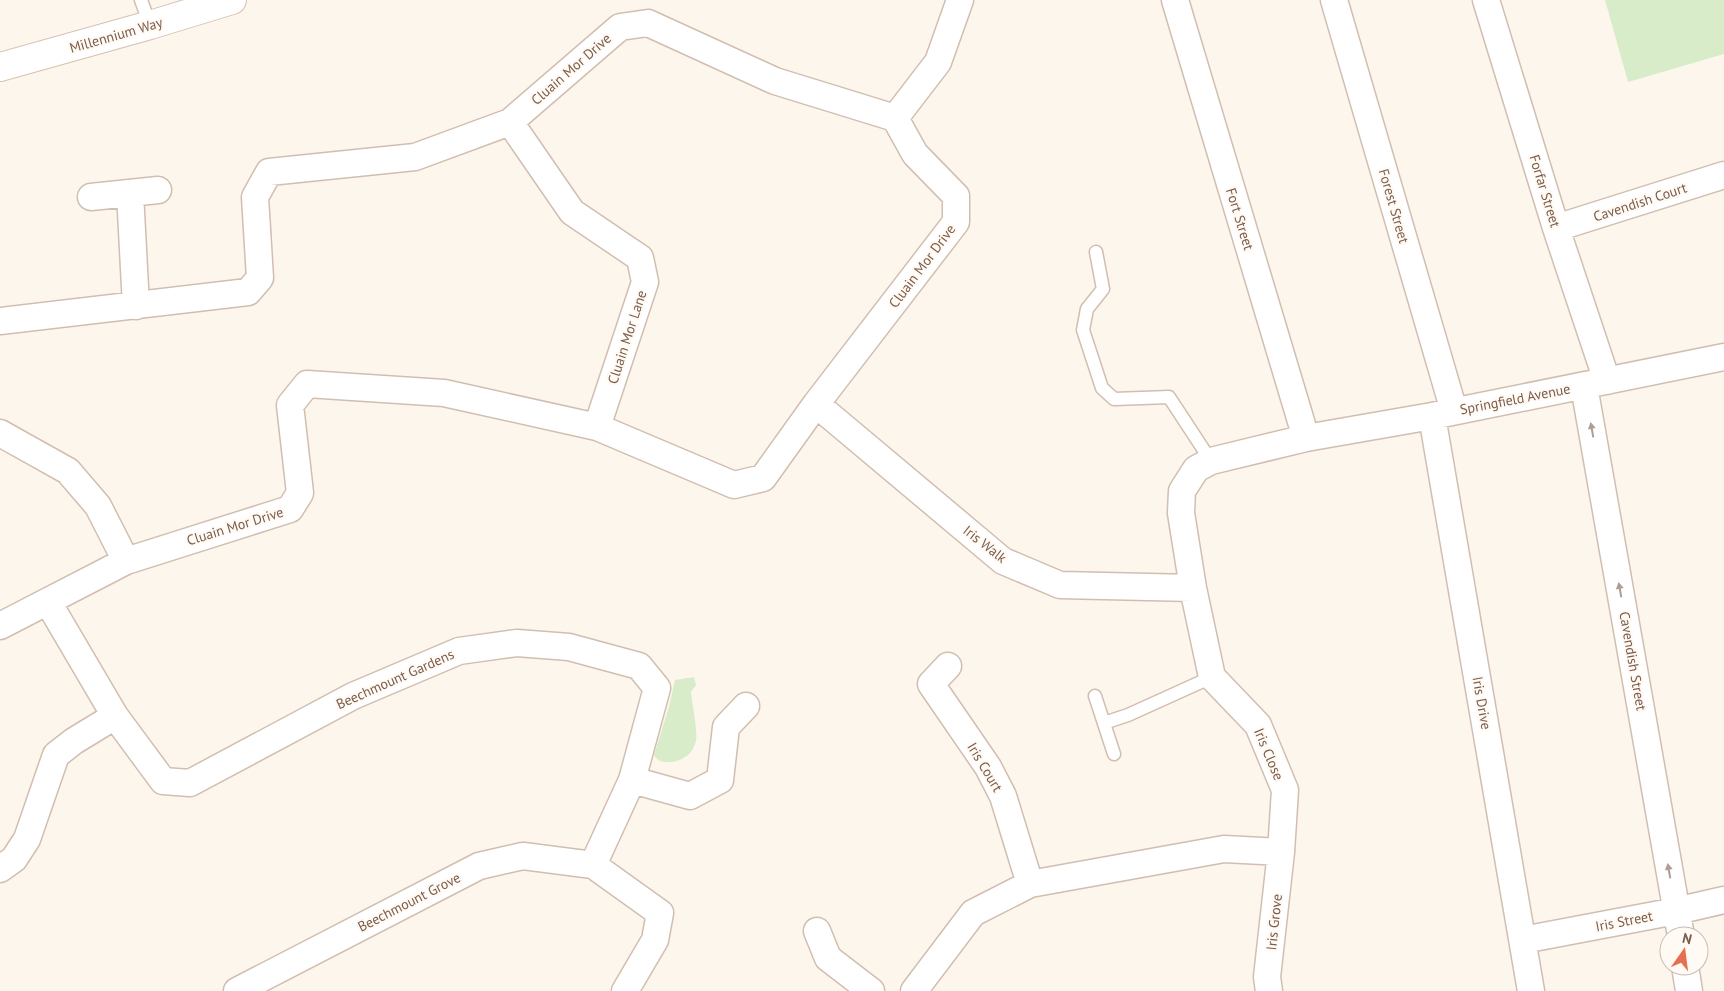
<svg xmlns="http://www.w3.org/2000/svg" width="1724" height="991" font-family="'PT Sans',sans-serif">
	<rect width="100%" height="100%" fill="#fdf6ec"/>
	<!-- green -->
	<path fill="#d8ecc9" d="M 1605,0 L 1724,0 L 1724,54 L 1628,82 Z
		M 694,677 L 696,685 L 691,692 C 692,703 698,732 696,740 C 694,753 683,761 671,762 C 663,762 658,762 654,755 L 669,707 L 675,680 Z"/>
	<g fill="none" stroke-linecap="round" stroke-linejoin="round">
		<!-- lane casing -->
		<g stroke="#d1beb0" stroke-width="15">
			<path id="lane" d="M 141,0 L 150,25
				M 1096,252 L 1103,289 L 1087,309 L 1083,330 L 1102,388 L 1114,399 L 1169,397 L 1211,461
				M 1095,696 L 1114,754
				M 1104,723 L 1128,715 L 1212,677"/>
		</g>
		<!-- street casing -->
		<g stroke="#d1beb0" stroke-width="29">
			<path id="street" d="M 1175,0 L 1306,438
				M 1334,0 L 1454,411
				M 1486,0 L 1556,228 L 1607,381
				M 895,118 L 938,62 L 960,0
				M 510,122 L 572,212 L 640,258 L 645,282 L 597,427
				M 130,193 L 136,306
				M 91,197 L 158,190
				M 1556,228 L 1724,175
				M 0,321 L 248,292 L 260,278 L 255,197 L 269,172 L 415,157 L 510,122 L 620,27 L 648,23 L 775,81 L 895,118 L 915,154 L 956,196 L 956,222 L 816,404 L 763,478 L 734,485 L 597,427 L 444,393 L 307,384 L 290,405 L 300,493 L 290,509 L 126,561 L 0,626
				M 1584,386 L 1681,936
				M 816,404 L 1003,561 L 1060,585 L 1193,588
				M 1432,416 L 1531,991
				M 0,433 L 68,471 L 98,506 L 126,561
				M 48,602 L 115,716 L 163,781 L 190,783 L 353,696 L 459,651 L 517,643 L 569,647 L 639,666 L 657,688 L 632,780 L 593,865
				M 948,666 L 931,684 L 988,767 L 1003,796 L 1030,884
				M 632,780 L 690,796 L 720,780 L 726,727 L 746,706
				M 0,869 L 14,859 L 27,839 L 56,755 L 74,741 L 115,716
				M 817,931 L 828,958 L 871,991
				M 1523,940 L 1676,911 L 1724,900
				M 1685,966 L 1689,991
				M 237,991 L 479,866 L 523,856 L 593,865 L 660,913 L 655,940 L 625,991
				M 914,991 L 973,913 L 1030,884 L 1224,849 L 1281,852
				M 1269,991 L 1267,977 L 1281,852 L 1285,790 L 1258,725 L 1212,677 L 1193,588 L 1181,513 L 1182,491 L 1196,469 L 1211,461 L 1306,438 L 1432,416 L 1724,357"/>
		</g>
		<!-- secondary casing -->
		<g stroke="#d6c0b0" stroke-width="30">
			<path id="secondary" d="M 0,67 L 150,25 L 232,0"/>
		</g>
		<!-- lane -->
		<use href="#lane" stroke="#fff" stroke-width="12"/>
		<!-- street -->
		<use href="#street" stroke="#fff" stroke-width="26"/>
		<!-- secondary -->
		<use href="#secondary" stroke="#fff" stroke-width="28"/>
	</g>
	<!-- one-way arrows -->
	<defs><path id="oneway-solid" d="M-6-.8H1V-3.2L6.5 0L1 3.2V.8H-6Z" transform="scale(1.25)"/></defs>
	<g fill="#af9d94">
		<use href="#oneway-solid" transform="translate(1592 430) rotate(-100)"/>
		<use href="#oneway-solid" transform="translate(1620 590) rotate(-100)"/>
		<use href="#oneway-solid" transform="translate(1669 871) rotate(-100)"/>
	</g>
	<g text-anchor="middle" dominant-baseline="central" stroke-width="4.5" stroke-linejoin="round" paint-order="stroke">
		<!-- street labels -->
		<g font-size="14" fill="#7a5c4d" stroke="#fffaf3">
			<text transform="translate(116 35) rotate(-16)">Millennium Way</text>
			<text transform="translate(571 69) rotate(-41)">Cluain Mor Drive</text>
			<text transform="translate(1545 191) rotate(73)">Forfar Street</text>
			<text transform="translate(1640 202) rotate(-18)">Cavendish Court</text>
			<text transform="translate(1394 206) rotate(74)">Forest Street</text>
			<text transform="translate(1240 219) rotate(73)">Fort Street</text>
			<text transform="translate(922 266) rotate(-53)">Cluain Mor Drive</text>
			<text transform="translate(627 337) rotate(-72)">Cluain Mor Lane</text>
			<text transform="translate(1515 399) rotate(-11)">Springfield Avenue</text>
			<text transform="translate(235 526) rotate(-17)">Cluain Mor Drive</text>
			<text transform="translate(985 544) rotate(38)">Iris Walk</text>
			<text transform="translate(1633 661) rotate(80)">Cavendish Street</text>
			<text transform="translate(395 679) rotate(-24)">Beechmount Gardens</text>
			<text transform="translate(1482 703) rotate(80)">Iris Drive</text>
			<text transform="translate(1269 754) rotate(67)">Iris Close</text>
			<text transform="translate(985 767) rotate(59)">Iris Court</text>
			<text transform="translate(409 902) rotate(-27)">Beechmount Grove</text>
			<text transform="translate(1624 921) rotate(-11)">Iris Street</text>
			<text transform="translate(1274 922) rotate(-84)">Iris Grove</text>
		</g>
	</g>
	<!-- north arrow -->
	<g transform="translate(1684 951) rotate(14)"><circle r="24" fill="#fffaf3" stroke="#cabbb1"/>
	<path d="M0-4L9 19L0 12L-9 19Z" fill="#e76f51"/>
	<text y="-8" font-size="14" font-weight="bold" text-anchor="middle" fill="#7a5c4d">N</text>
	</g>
</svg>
